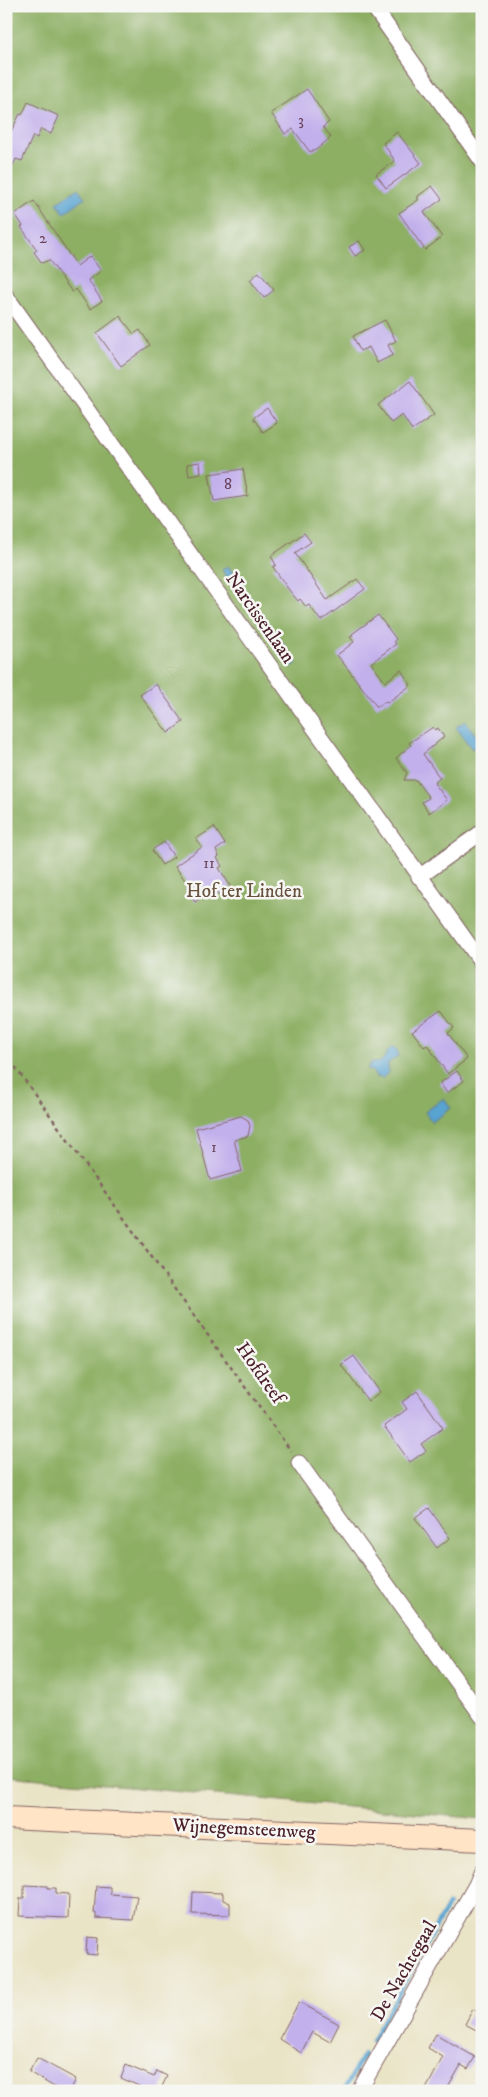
<svg xmlns="http://www.w3.org/2000/svg" width="488" height="2097" font-family="'IM FELL DW Pica',serif">
	<rect width="100%" height="100%" fill="#f6f6f2"/>
	<filter id="ink" filterUnits="userSpaceOnUse"><feTurbulence type="fractalNoise" baseFrequency=".02" numOctaves="2"/><feDisplacementMap in="SourceGraphic" scale="10" xChannelSelector="R" yChannelSelector="G"/><feConvolveMatrix kernelMatrix="1 2 1 2 8 2 1 2 1" color-interpolation-filters="sRGB"/></filter>
	<filter id="wash" filterUnits="userSpaceOnUse"><feTurbulence type="fractalNoise" baseFrequency=".0096" numOctaves="4" result="noise"/><feDisplacementMap in="SourceGraphic" scale="20" xChannelSelector="R" yChannelSelector="G"/><feGaussianBlur stdDeviation="1.12" result="paint"/><feColorMatrix in="noise" values="0 0 0 0 0 0 0 0 0 0 0 0 0 0 0 0 0 1.4 0 .05"/><feComposite in="paint" operator="in"/></filter>
	<g filter="url(#wash)">
		<rect width="100%" height="100%" fill="#eae4c7"/>
		<!-- forest -->
		<path fill="#8daf63" stroke="#6c6747" d="M 6,6 L 482,6 L 482,1819 L 6,1776 Z"/>
		<!-- water -->
		<path fill="#59a3d0" stroke="#52617e" d="M 78,188 L 85,198 L 64,213 L 57,203 Z
			M 228,566 L 297,663 L 291,667 L 222,570 Z
			M 465,721 L 481,742 L 472,749 L 456,727 Z
			M 392,1047 L 397,1050 L 398,1056 L 388,1063 L 388,1072 L 383,1078 L 376,1077 L 372,1071 L 368,1070 L 368,1067 L 372,1062 C 385,1066 384,1053 392,1047 Z
			M 444,1098 L 451,1108 L 432,1122 L 425,1112 Z"/>
		<g fill="none" stroke-linecap="round" stroke-linejoin="round">
			<!-- stream -->
			<path stroke="#59a3d0" stroke-width="4.5" d="M 372,2041 L 448,1905
				M 344,2091 L 363,2055"/>
		</g>
		<g id="blocks">
			<!-- building -->
			<path fill="#c2b0ec" d="M 307,89 L 329,122 L 323,127 L 331,137 L 317,149 L 310,152 L 293,129 L 285,134 L 271,113 Z
				M 28,102 L 59,116 L 51,134 L 41,129 L 37,138 L 33,136 L 22,161 L 16,159 L 6,180 L 6,141 L 20,114 L 22,115 Z
				M 397,132 L 421,163 L 386,188 L 376,174 L 395,161 L 383,143 Z
				M 432,186 L 442,199 L 424,212 L 442,237 L 425,250 L 399,213 L 418,200 L 418,196 Z
				M 34,201 L 77,266 L 90,256 L 101,271 L 88,280 L 102,301 L 90,309 L 76,289 L 72,292 L 49,260 L 42,263 L 34,252 L 37,250 L 21,227 L 23,226 L 15,214 Z
				M 359,241 L 365,250 L 355,256 L 349,247 Z
				M 259,272 L 274,290 L 264,298 L 250,280 Z
				M 120,316 L 134,334 L 140,330 L 150,345 L 121,366 L 97,333 Z
				M 385,320 L 396,341 L 388,345 L 393,355 L 377,363 L 369,347 L 360,351 L 353,336 Z
				M 410,381 L 434,415 L 412,430 L 402,415 L 391,423 L 378,405 Z
				M 267,408 L 277,423 L 263,432 L 253,418 Z
				M 200,462 L 201,474 L 189,476 L 187,464 Z
				M 243,469 L 248,496 L 214,501 L 209,474 Z
				M 304,533 L 311,542 L 295,553 L 327,600 L 357,579 L 365,589 L 321,621 L 309,605 L 306,607 L 300,599 L 298,601 L 289,590 L 273,567 L 276,565 L 271,556 Z
				M 378,615 L 396,639 L 394,641 L 396,644 L 371,663 L 385,682 L 401,670 L 411,685 L 387,703 L 386,701 L 377,707 L 337,655 L 354,642 L 350,637 L 353,635 L 352,634 Z
				M 156,684 L 183,722 L 168,733 L 140,695 Z
				M 433,727 L 435,730 L 438,728 L 444,737 L 423,754 L 440,778 L 434,783 L 447,800 L 429,813 L 422,802 L 429,798 L 416,780 L 404,780 L 407,773 L 396,758 L 411,745 L 409,743 Z
				M 214,827 L 225,844 L 216,850 L 219,856 L 217,858 L 222,866 L 219,868 L 231,887 L 219,895 L 217,892 L 208,898 L 206,894 L 195,902 L 186,888 L 189,886 L 175,866 L 202,847 L 196,839 Z
				M 164,842 L 174,857 L 162,865 L 152,850 Z
				M 441,1011 L 454,1028 L 448,1033 L 467,1059 L 448,1074 L 427,1045 L 424,1047 L 412,1031 Z
				M 457,1071 L 464,1081 L 447,1093 L 440,1083 Z
				M 241,1116 L 248,1120 L 250,1126 L 248,1136 L 234,1140 L 242,1171 L 210,1180 L 196,1128 Z
				M 354,1356 L 380,1392 L 368,1401 L 341,1365 Z
				M 417,1391 L 443,1428 L 421,1444 L 426,1451 L 410,1462 L 384,1426 L 407,1409 L 402,1402 Z
				M 429,1508 L 450,1538 L 437,1548 L 415,1518 Z
				M 24,1885 L 48,1886 L 48,1888 L 56,1888 L 56,1893 L 69,1894 L 68,1918 L 19,1916 L 20,1898 L 24,1898 Z
				M 96,1886 L 110,1887 L 110,1894 L 137,1896 L 133,1920 L 96,1918 L 96,1913 L 94,1913 Z
				M 193,1892 L 223,1893 L 223,1900 L 230,1903 L 230,1915 L 192,1914 Z
				M 87,1937 L 98,1938 L 97,1955 L 86,1954 Z
				M 299,2002 L 339,2024 L 330,2042 L 312,2032 L 301,2053 L 279,2039 Z
				M 473,2009 L 482,2014 L 482,2033 L 465,2024 Z
				M 436,2034 L 475,2057 L 468,2069 L 461,2065 L 446,2091 L 425,2091 L 443,2057 L 428,2048 Z
				M 37,2058 L 76,2079 L 70,2091 L 61,2091 L 29,2072 Z
				M 126,2065 L 154,2077 L 157,2071 L 167,2076 L 160,2091 L 150,2091 L 121,2078 Z"/>
		</g>
	</g>
	<g filter="url(#ink)">
		<use href="#blocks" fill-opacity="0" stroke="#826462" stroke-width="1"/>
		<g fill="none" stroke-linecap="round" stroke-linejoin="round">
			<!-- street casing -->
			<g stroke="#826462" stroke-width="17">
				<path id="street" d="M 373,6 L 482,161
					M 6,296 L 482,963
					M 419,877 L 482,832
					M 299,1463 L 482,1716
					M 359,2091 L 476,1885 L 482,1871"/>
			</g>
			<!-- secondary casing -->
			<g stroke="#826462" stroke-width="24">
				<path id="secondary" d="M 6,1818 L 482,1840"/>
			</g>
			<!-- path -->
			<path stroke="#826462" stroke-width="2.5" stroke-dasharray="4 4" stroke-linecap="butt" d="M 6,1054 L 291,1451"/>
			<!-- street -->
			<use href="#street" stroke="#fff" stroke-width="15"/>
			<!-- secondary -->
			<use href="#secondary" stroke="#ffe4c6" stroke-width="22"/>
		</g>
	</g>
	<g text-anchor="middle" dominant-baseline="central" stroke-width="5" stroke-linejoin="round" paint-order="stroke">
		<!-- number labels -->
		<g font-size="16" fill="#68435b">
			<text x="301" y="120">3</text>
			<text x="43" y="238">2</text>
			<text x="228" y="484">8</text>
			<text x="209" y="863">11</text>
			<text x="214" y="1147">1</text>
		</g>
		<!-- street labels -->
		<g font-size="19" fill="#4a1f2b" stroke="#f6f6f2">
			<text transform="translate(260 618) rotate(55)">Narcissenlaan</text>
			<text transform="translate(260 1373) rotate(55)">Hofdreef</text>
			<text transform="translate(244 1829) rotate(3)">Wijnegemsteenweg</text>
			<text transform="translate(404 1971) rotate(-60)">De Nachtegaal</text>
		</g>
		<!-- park labels -->
		<g font-size="19" fill="#695340" stroke="#f6f6f2">
			<text x="244" y="891">Hof ter Linden</text>
		</g>
	</g>
	<!-- margin -->
	<rect width="488" height="2097" fill="none" stroke="#f6f6f2" stroke-width="25"/>
</svg>
